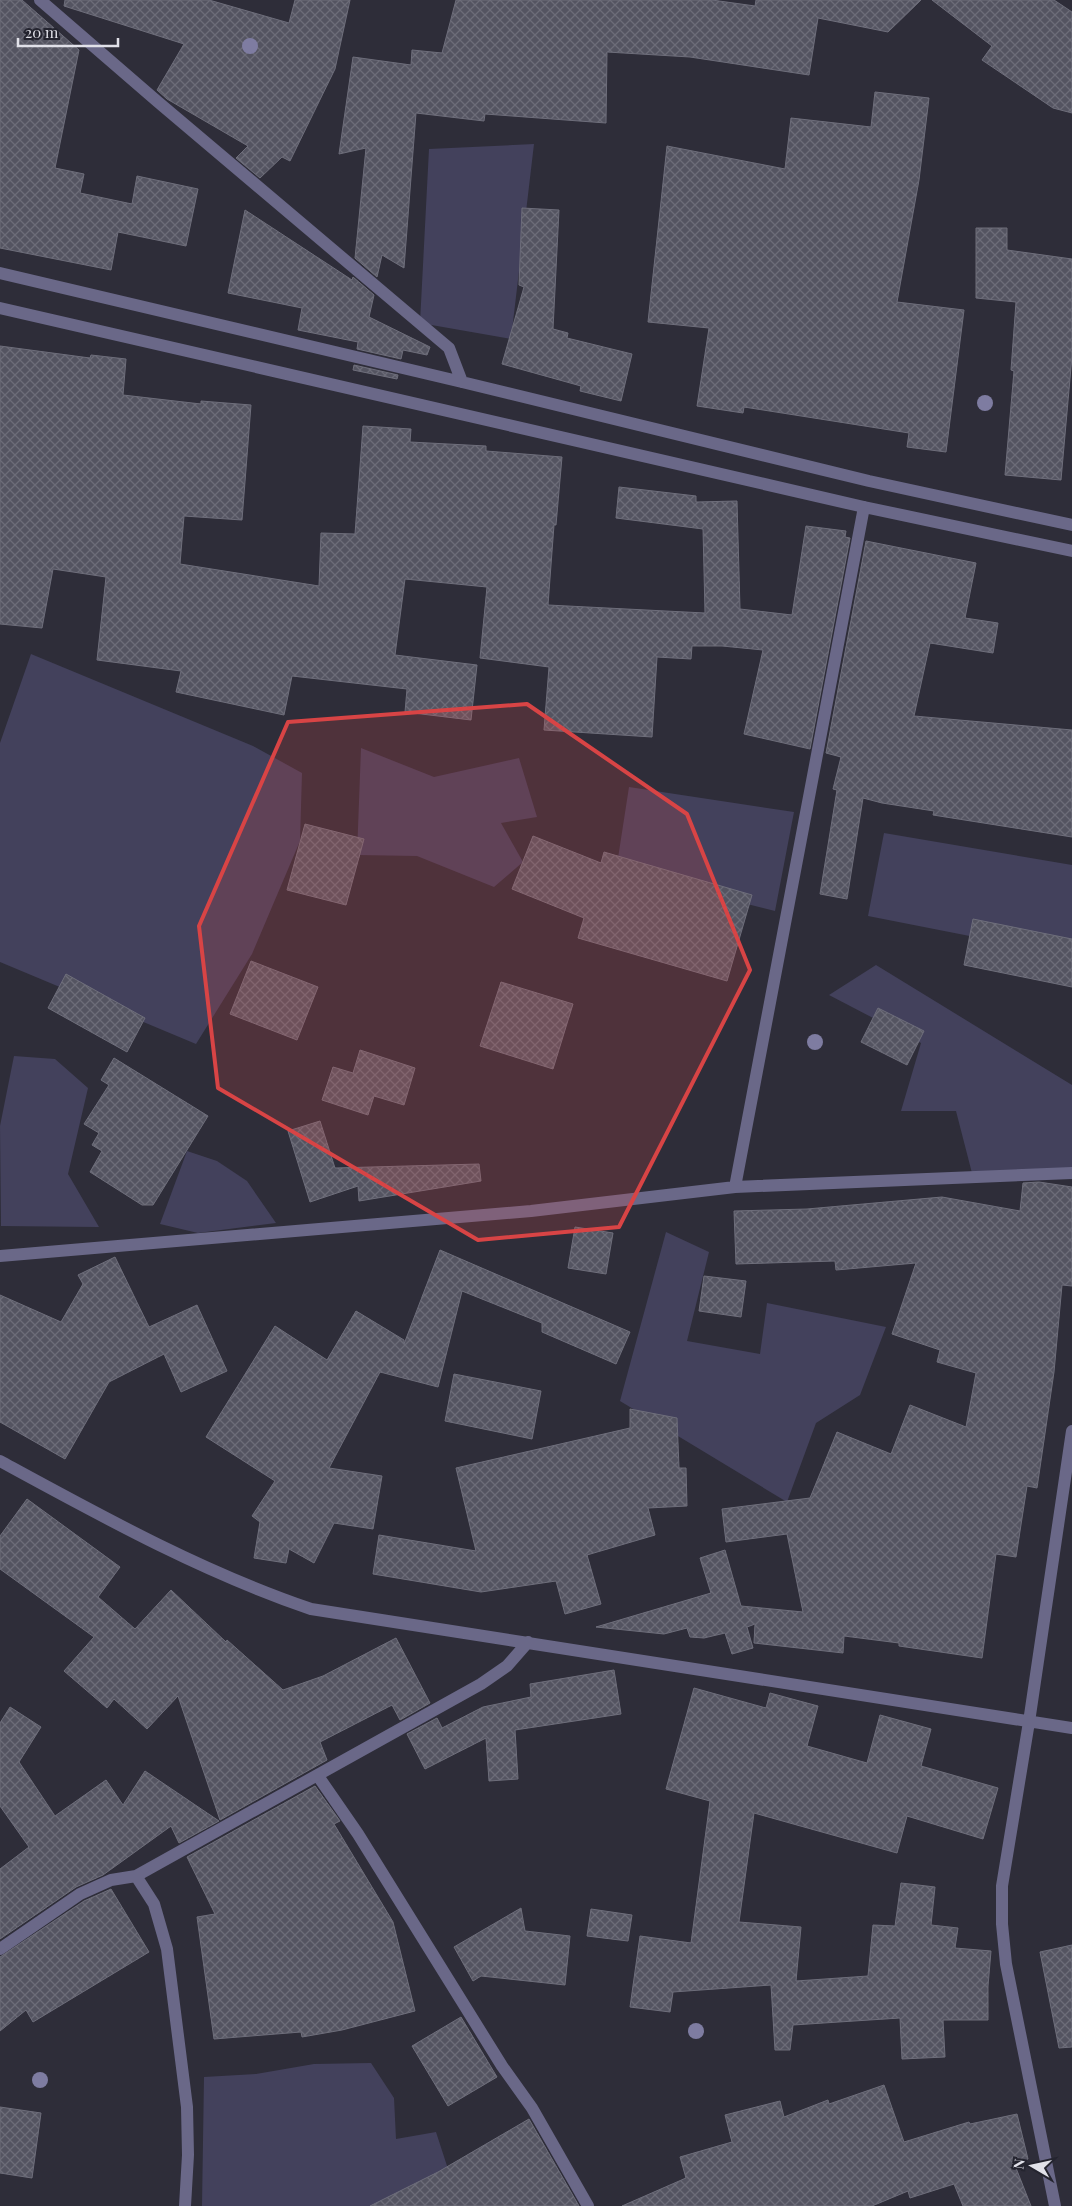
<svg xmlns="http://www.w3.org/2000/svg" width="1072" height="2206" font-family="'Playfair Display',serif">
	<defs>
		<pattern id="building-cross-hatch" width="8" height="8" patternUnits="userSpaceOnUse" patternTransform="scale(1.25)"><rect width="8" height="8" fill="#545461"/><path d="M0 0l8 8M0 8l8-8" fill="none" stroke="#6c6c78"/></pattern>
	</defs>
	<rect width="100%" height="100%" fill="#2e2d39"/>
	<!-- green -->
	<path fill="#43415c" d="M 534,144 L 511,339 L 420,323 L 429,149 Z
		M 31,654 L 253,746 L 302,773 L 300,841 L 252,954 L 196,1044 L 0,962 L 0,743 Z
		M 361,748 L 434,777 L 519,758 L 537,817 L 501,823 L 523,862 L 494,887 L 417,856 L 357,855 Z
		M 629,787 L 794,812 L 775,911 L 616,871 Z
		M 884,833 L 1072,865 L 1072,956 L 868,916 Z
		M 876,965 L 1072,1085 L 1072,1173 L 973,1177 L 956,1111 L 901,1111 L 921,1043 L 829,995 Z
		M 14,1056 L 55,1059 L 88,1088 L 68,1174 L 99,1227 L 1,1226 L 0,1126 Z
		M 187,1151 L 217,1161 L 247,1181 L 276,1223 L 198,1233 L 160,1224 Z
		M 666,1232 L 709,1252 L 687,1341 L 760,1354 L 767,1303 L 886,1327 L 860,1395 L 816,1423 L 787,1502 L 620,1401 Z
		M 371,2063 L 394,2098 L 396,2139 L 436,2132 L 448,2169 L 391,2206 L 202,2206 L 204,2077 L 256,2074 L 314,2064 Z"/>
	<!-- building -->
	<path fill="url(#building-cross-hatch)" stroke="#6e6e7b" d="M 0,0 L 22,0 L 79,50 L 55,168 L 84,174 L 80,193 L 132,204 L 137,176 L 198,189 L 186,246 L 118,232 L 111,270 L 0,248 Z
		M 65,0 L 209,0 L 289,23 L 295,0 L 350,0 L 335,69 L 290,161 L 282,157 L 260,178 L 236,158 L 248,146 L 167,99 L 157,90 L 184,44 L 64,6 Z
		M 456,0 L 712,0 L 755,6 L 756,0 L 921,0 L 888,32 L 818,18 L 809,75 L 690,57 L 607,52 L 606,123 L 485,114 L 484,121 L 416,113 L 404,268 L 382,255 L 377,277 L 355,258 L 366,148 L 339,154 L 353,57 L 411,65 L 412,50 L 442,53 Z
		M 932,0 L 1054,0 L 1072,12 L 1072,113 L 1053,108 L 982,60 L 992,46 Z
		M 875,92 L 929,98 L 919,180 L 897,302 L 964,310 L 946,452 L 907,447 L 909,433 L 744,407 L 743,413 L 697,406 L 709,328 L 648,322 L 667,146 L 785,169 L 791,118 L 871,127 Z
		M 522,208 L 559,210 L 553,329 L 568,333 L 567,338 L 632,354 L 621,401 L 580,391 L 581,386 L 502,364 L 524,287 L 519,285 Z
		M 245,210 L 352,280 L 353,277 L 374,295 L 369,317 L 430,347 L 427,355 L 403,350 L 401,359 L 357,349 L 358,342 L 298,330 L 302,308 L 228,293 Z
		M 976,228 L 1007,228 L 1007,250 L 1072,259 L 1072,356 L 1061,480 L 1005,475 L 1014,371 L 1011,370 L 1016,302 L 976,298 Z
		M 0,346 L 90,358 L 91,355 L 126,359 L 123,395 L 201,404 L 201,401 L 251,405 L 242,520 L 184,516 L 180,564 L 319,586 L 321,533 L 355,534 L 363,426 L 411,429 L 410,442 L 486,446 L 486,451 L 562,457 L 556,525 L 554,525 L 548,605 L 705,613 L 703,529 L 616,518 L 619,487 L 696,496 L 696,502 L 737,501 L 740,609 L 792,615 L 806,526 L 846,531 L 845,537 L 850,538 L 810,749 L 744,734 L 763,650 L 722,646 L 692,646 L 691,659 L 657,657 L 652,737 L 544,730 L 549,667 L 480,658 L 487,587 L 405,579 L 395,655 L 477,665 L 471,720 L 405,712 L 407,689 L 292,676 L 284,715 L 176,692 L 181,671 L 97,660 L 106,577 L 53,569 L 42,628 L 0,624 Z
		M 354,365 L 398,375 L 397,379 L 353,370 Z
		M 866,541 L 976,563 L 965,618 L 998,623 L 993,653 L 930,643 L 914,716 L 1072,730 L 1072,837 L 933,815 L 934,811 L 882,803 L 863,798 L 847,899 L 820,894 L 837,790 L 833,789 L 841,757 L 826,753 Z
		M 305,824 L 364,839 L 346,905 L 287,890 Z
		M 533,836 L 601,863 L 604,852 L 752,895 L 727,981 L 578,938 L 584,918 L 512,889 Z
		M 973,919 L 1072,939 L 1072,987 L 964,965 Z
		M 251,961 L 318,987 L 297,1040 L 230,1014 Z
		M 66,974 L 145,1018 L 127,1052 L 48,1008 Z
		M 501,982 L 573,1004 L 553,1069 L 480,1046 Z
		M 878,1008 L 924,1031 L 907,1065 L 861,1042 Z
		M 360,1050 L 415,1068 L 404,1105 L 374,1096 L 368,1115 L 322,1100 L 333,1067 L 353,1073 Z
		M 114,1058 L 208,1116 L 153,1205 L 142,1205 L 90,1172 L 102,1151 L 92,1145 L 99,1133 L 84,1124 L 109,1085 L 101,1080 Z
		M 320,1121 L 335,1168 L 479,1164 L 481,1181 L 359,1201 L 358,1186 L 310,1202 L 288,1131 Z
		M 1039,1182 L 1072,1187 L 1072,1286 L 1062,1285 L 1054,1372 L 1037,1488 L 1027,1486 L 1016,1557 L 996,1554 L 982,1658 L 899,1646 L 899,1643 L 844,1636 L 843,1653 L 754,1643 L 755,1624 L 747,1627 L 753,1648 L 732,1654 L 725,1633 L 704,1638 L 690,1637 L 687,1628 L 664,1634 L 596,1627 L 711,1593 L 700,1558 L 725,1550 L 741,1606 L 803,1612 L 787,1534 L 726,1542 L 722,1509 L 810,1498 L 837,1432 L 891,1454 L 910,1405 L 966,1427 L 976,1373 L 937,1362 L 940,1350 L 892,1334 L 916,1263 L 836,1270 L 835,1261 L 736,1264 L 734,1211 L 807,1209 L 942,1197 L 1020,1211 L 1023,1183 Z
		M 575,1227 L 613,1233 L 606,1274 L 568,1268 Z
		M 440,1250 L 630,1332 L 616,1364 L 542,1332 L 542,1323 L 462,1291 L 438,1387 L 380,1372 L 329,1468 L 382,1476 L 373,1529 L 334,1523 L 314,1563 L 289,1549 L 286,1563 L 254,1558 L 260,1522 L 252,1516 L 275,1481 L 206,1437 L 275,1326 L 327,1360 L 356,1311 L 404,1340 L 404,1344 Z
		M 115,1257 L 149,1327 L 197,1305 L 227,1371 L 181,1392 L 164,1354 L 109,1382 L 65,1459 L 0,1422 L 0,1295 L 61,1322 L 83,1284 L 78,1275 Z
		M 704,1276 L 746,1281 L 741,1317 L 699,1311 Z
		M 454,1374 L 541,1391 L 532,1439 L 445,1421 Z
		M 630,1409 L 677,1418 L 679,1468 L 686,1468 L 687,1506 L 648,1508 L 655,1535 L 587,1555 L 601,1604 L 565,1614 L 556,1581 L 481,1592 L 373,1574 L 379,1535 L 476,1551 L 456,1468 L 630,1428 Z
		M 27,1499 L 120,1567 L 98,1597 L 135,1629 L 171,1590 L 226,1642 L 227,1640 L 283,1690 L 323,1676 L 396,1638 L 430,1703 L 400,1720 L 392,1705 L 320,1742 L 327,1760 L 220,1820 L 178,1696 L 147,1729 L 114,1699 L 107,1708 L 64,1671 L 94,1637 L 0,1569 L 0,1536 Z
		M 614,1670 L 621,1714 L 515,1730 L 518,1779 L 489,1781 L 486,1738 L 425,1769 L 407,1734 L 437,1718 L 442,1728 L 483,1707 L 531,1697 L 530,1684 Z
		M 694,1688 L 766,1708 L 770,1693 L 818,1706 L 807,1746 L 867,1763 L 880,1715 L 931,1729 L 921,1766 L 998,1788 L 983,1839 L 907,1816 L 897,1853 L 754,1813 L 739,1922 L 801,1927 L 796,1981 L 868,1976 L 873,1925 L 895,1926 L 901,1883 L 935,1887 L 931,1925 L 958,1928 L 955,1948 L 991,1951 L 988,1986 L 988,2020 L 943,2020 L 945,2057 L 902,2059 L 900,2018 L 793,2025 L 790,2050 L 775,2050 L 771,1985 L 673,1992 L 670,2012 L 630,2007 L 640,1936 L 691,1943 L 710,1801 L 666,1789 Z
		M 10,1707 L 41,1727 L 19,1762 L 55,1816 L 106,1780 L 123,1805 L 145,1771 L 219,1821 L 179,1843 L 171,1826 L 103,1875 L 76,1887 L 0,1939 L 0,1869 L 29,1847 L 0,1806 L 0,1723 Z
		M 315,1786 L 340,1821 L 334,1824 L 393,1922 L 415,2011 L 342,2030 L 302,2037 L 301,2032 L 214,2039 L 197,1917 L 215,1914 L 187,1857 Z
		M 111,1889 L 149,1952 L 33,2022 L 26,2010 L 0,2031 L 0,1957 L 84,1901 Z
		M 521,1908 L 525,1931 L 570,1936 L 565,1985 L 481,1976 L 473,1981 L 454,1947 Z
		M 591,1909 L 632,1915 L 628,1941 L 587,1936 Z
		M 1072,1945 L 1072,2047 L 1059,2048 L 1040,1952 Z
		M 461,2017 L 497,2077 L 448,2106 L 412,2046 Z
		M 884,2085 L 904,2142 L 969,2122 L 970,2124 L 1017,2114 L 1028,2159 L 1014,2163 L 1031,2206 L 963,2206 L 954,2184 L 910,2198 L 908,2191 L 872,2206 L 622,2206 L 686,2178 L 680,2157 L 732,2142 L 725,2115 L 780,2101 L 784,2117 L 828,2100 L 829,2104 Z
		M 0,2107 L 41,2113 L 32,2178 L 0,2173 Z
		M 529,2119 L 579,2206 L 370,2206 L 438,2172 Z"/>
	<g fill="none" stroke-linecap="round" stroke-linejoin="round">
		<!-- minor -->
		<path stroke="#6a6888" stroke-width="12" d="M 40,0 L 158,102 L 449,348 L 462,382
			M 0,273 L 462,382 L 869,481 L 1072,525
			M 0,308 L 864,507 L 1072,551
			M 735,1187 L 864,507
			M 0,1256 L 531,1211 L 735,1187 L 1072,1173
			M 0,1461 C 101,1516 202,1572 311,1609 L 1072,1728
			M 318,1776 L 358,1834 L 502,2066 L 532,2108 L 588,2206
			M 136,1876 L 154,1904 L 167,1949 L 187,2107 L 188,2155 L 185,2206
			M 0,1949 L 80,1894 L 111,1880 L 136,1876 L 481,1684 L 507,1666 L 528,1642
			M 1055,2206 L 1006,1964 L 1002,1924 L 1002,1886 L 1029,1722 L 1072,1431"/>
	</g>
	<!-- trees -->
	<g fill="#7e7ca1">
		<circle cx="250" cy="46" r="8"/>
		<circle cx="985" cy="403" r="8"/>
		<circle cx="815" cy="1042" r="8"/>
		<circle cx="696" cy="2031" r="8"/>
		<circle cx="40" cy="2080" r="8"/>
	</g>
	<!-- marked area -->
	<path fill="#d84445" fill-opacity="0.2" stroke="#d84445" stroke-width="4" stroke-linejoin="round" d="M 527,704 L 687,814 L 750,970 L 619,1227 L 478,1240 L 218,1088 L 199,926 L 288,722 Z"/>
	<!-- north arrow -->
	<g transform="translate(1032 2166) rotate(279)" stroke="#24242f" stroke-width="4" paint-order="stroke">
	<path d="M0-4L9 19L0 12L-9 19Z" fill="#e1e1e9"/>
	<text y="-8" font-size="14" font-weight="bold" text-anchor="middle" fill="#e1e1e9">N</text>
	</g>
	<!-- scale -->
	<path d="M18 38v8h100v-8" fill="none" stroke="#e1e1e9" stroke-width="2.5"/>
	<text x="25" y="38" font-size="15" fill="#e1e1e9" stroke="#24242f" stroke-width="4" paint-order="stroke">20 m</text>
</svg>
